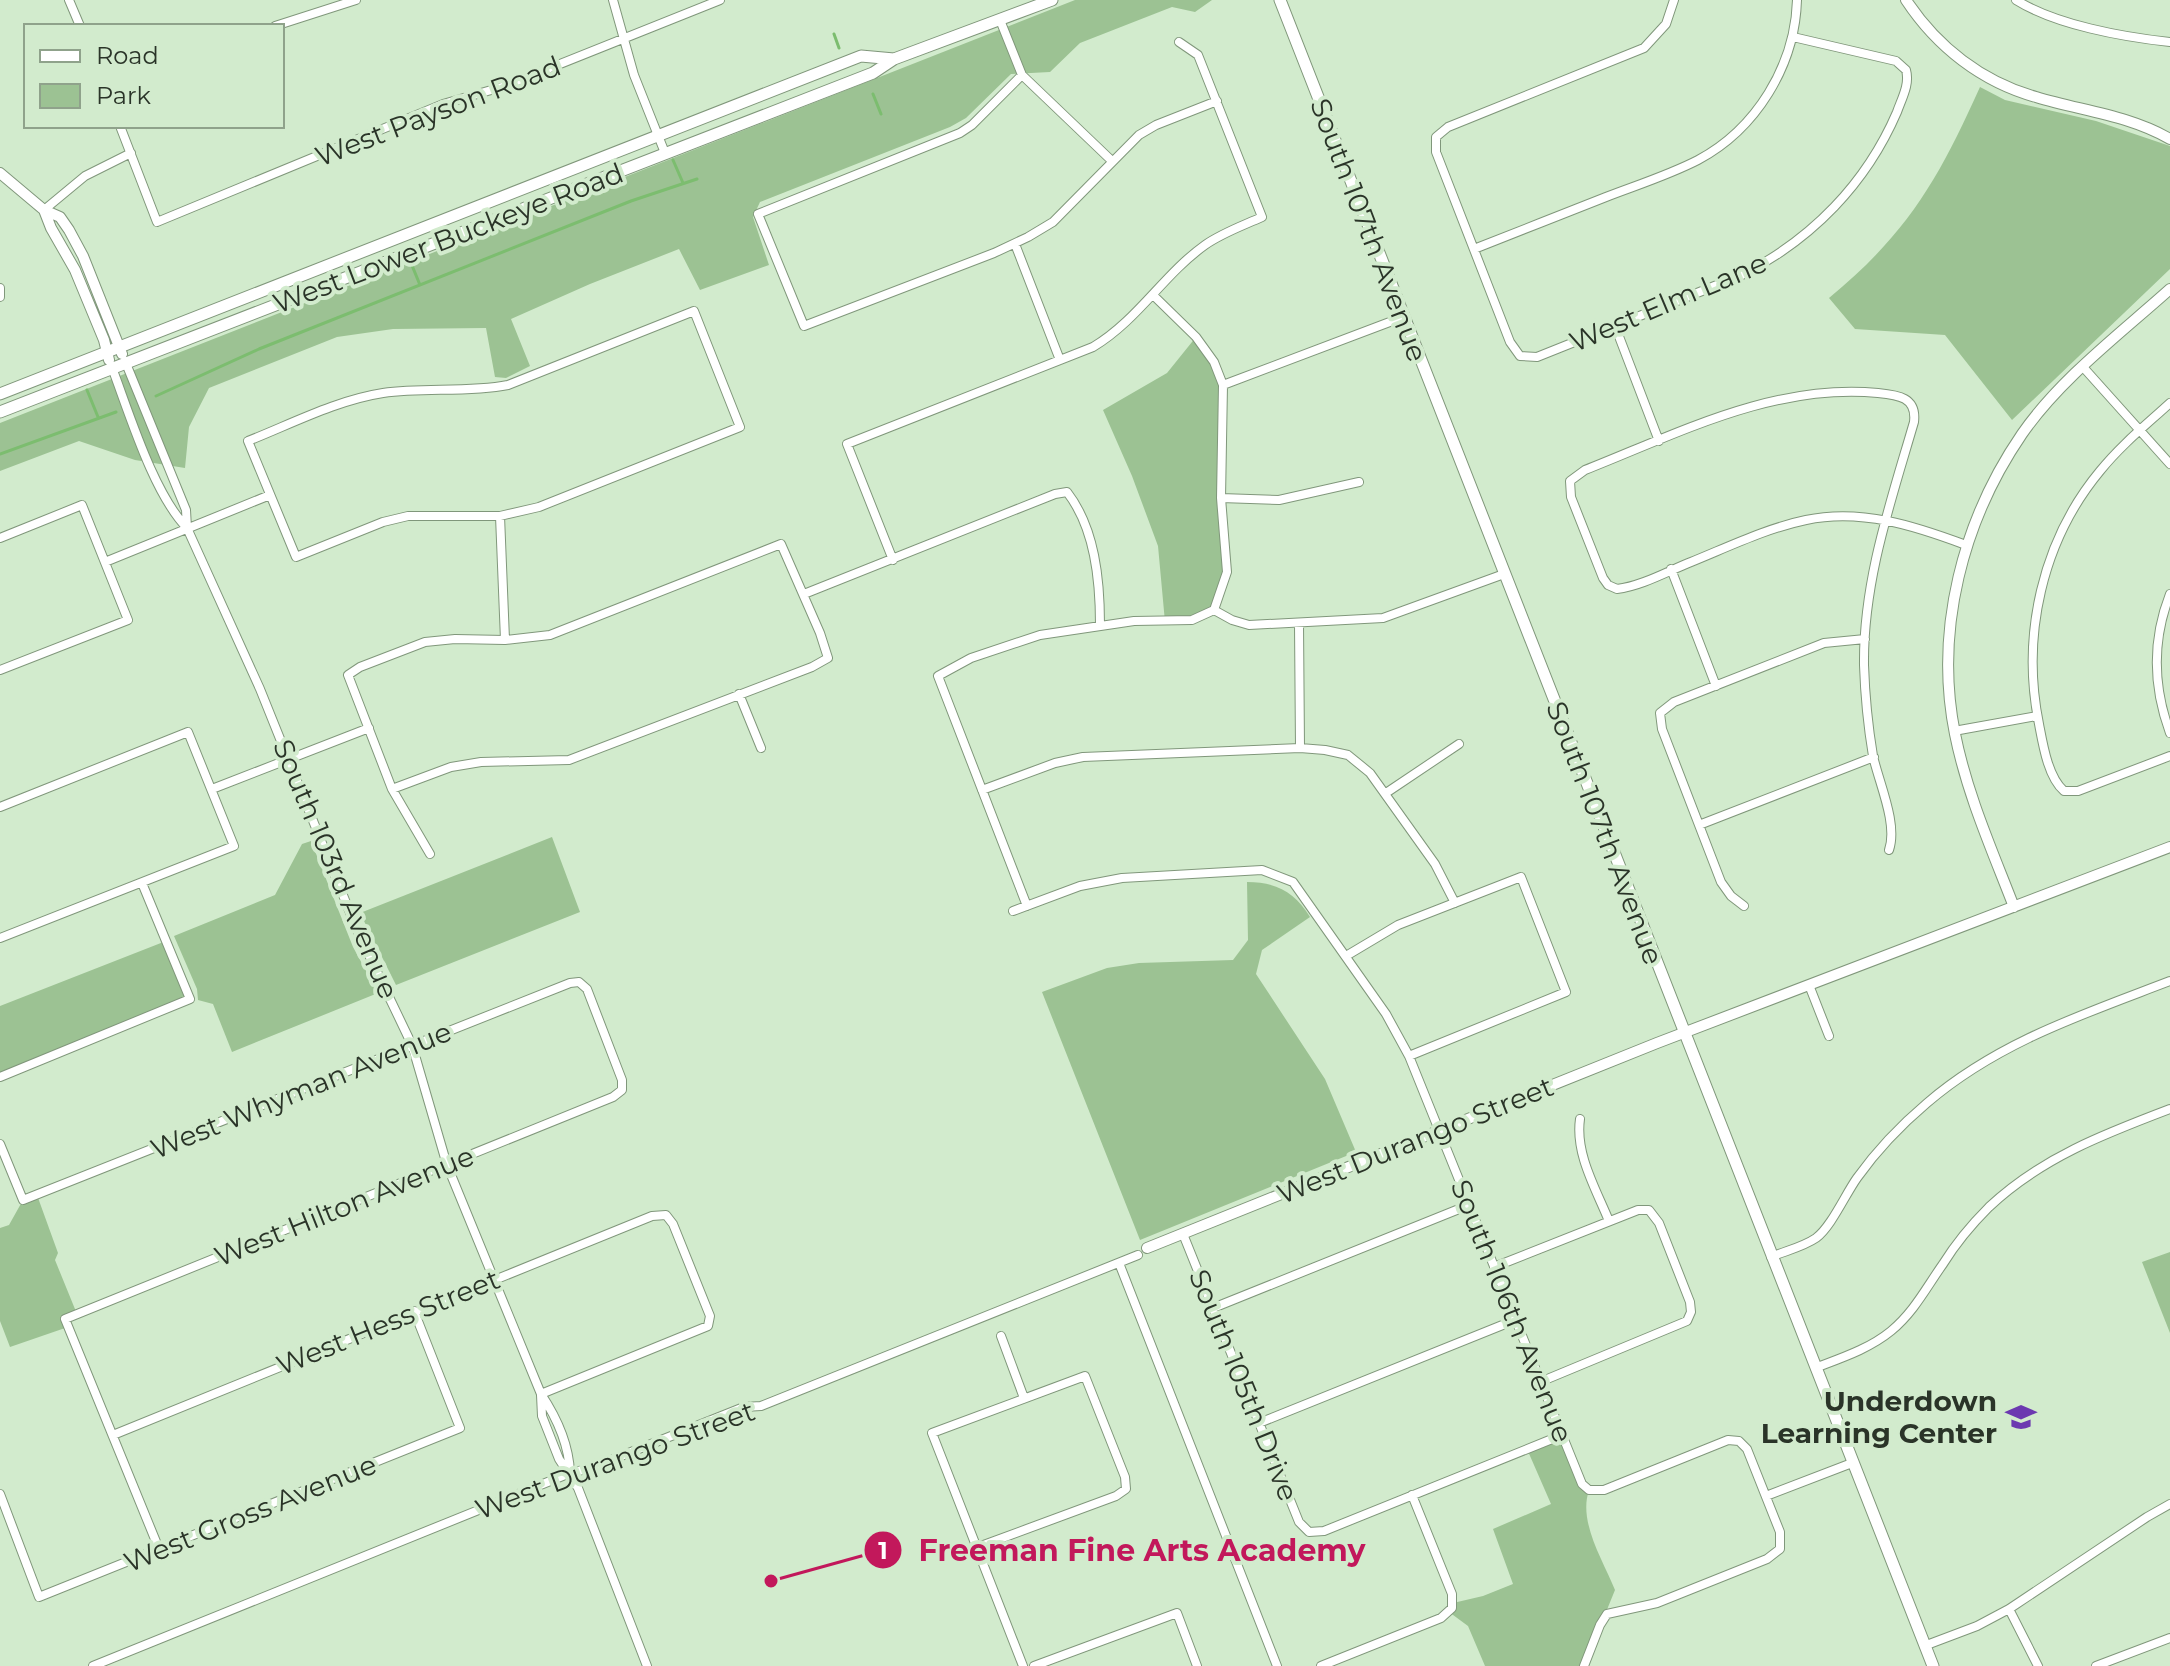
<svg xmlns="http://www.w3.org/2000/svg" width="2170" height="1666" font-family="Montserrat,sans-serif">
	<rect width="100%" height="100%" fill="#d2ebcd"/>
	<!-- green -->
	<path fill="#9cc293" d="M 1075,0 L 1212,0 L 1195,12 L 1172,7 L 1080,43 L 1050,72 L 1011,74 L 966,118 L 950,127 L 760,202 L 753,217 L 769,265 L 700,290 L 679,249 L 590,284 L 511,319 L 530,366 L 506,378 L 495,377 L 486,328 L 393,329 L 337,337 L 209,388 L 189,427 L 185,468 L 135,460 L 79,441 L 0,471 L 0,423 Z
		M 1980,87 L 2005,100 L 2096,121 L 2170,146 L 2170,269 L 2012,420 L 1945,335 L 1855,329 L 1829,298 C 1908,233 1939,178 1980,87 Z
		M 1196,337 L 1223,385 L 1221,498 L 1227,572 L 1214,610 L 1192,620 L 1165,622 L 1158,546 L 1132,476 L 1103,410 L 1167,373 Z
		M 552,837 L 580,912 L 396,985 L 360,913 Z
		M 311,841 L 353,947 L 378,993 L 232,1052 L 213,1004 L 198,1000 L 197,989 L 174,936 L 275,895 L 302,844 Z
		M 1247,882 C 1276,882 1295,892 1310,917 L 1262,950 L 1256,974 L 1325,1079 L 1356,1152 L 1140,1240 L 1042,992 L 1107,968 L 1139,963 L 1233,960 L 1248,940 Z
		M 166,941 L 190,999 L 0,1077 L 0,1006 Z
		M 37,1195 L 58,1253 L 55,1260 L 77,1314 L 65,1319 L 68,1327 L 10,1347 L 0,1321 L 0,1228 L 9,1225 L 23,1200 Z
		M 2170,1252 L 2170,1333 L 2142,1262 Z
		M 1562,1435 L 1589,1490 C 1578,1522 1603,1560 1615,1590 L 1584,1666 L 1485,1666 L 1468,1626 L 1449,1612 L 1453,1603 L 1483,1596 L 1513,1584 L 1493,1529 L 1551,1504 L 1527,1449 Z"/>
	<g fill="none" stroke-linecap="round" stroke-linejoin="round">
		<!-- stream -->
		<path stroke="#7cbd6f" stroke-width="3" d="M 834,34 L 839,48
			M 873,94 L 881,114
			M 673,160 L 683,183
			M 411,263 L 420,285
			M 87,390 L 98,417
			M 156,396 L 259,349 L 631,201 L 697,179
			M 0,454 L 116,412"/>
		<!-- minor casing -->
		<g stroke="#80977b" stroke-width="10">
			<path id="minor" d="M 69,0 L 80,26
				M 613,0 L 634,75 L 665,153
				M 1674,0 L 1666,24 L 1644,48 L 1448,127 L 1436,137 L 1436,152 L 1510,342 L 1520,356 L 1537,357 L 1742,275 C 1812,239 1866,184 1897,112 C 1902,98 1910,84 1906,70 L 1896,61 L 1793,37
				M 2016,0 C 2056,25 2123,37 2170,42
				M 1000,20 L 1022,75 L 1112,161
				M 275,26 L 356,0
				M 1022,75 L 972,125 L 960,133 L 758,214 L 804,326 L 994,253 L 1028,237 L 1053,222 L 1139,135 L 1156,125 L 1217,101
				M 120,126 L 157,222 L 443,104 L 505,86 L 720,0
				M 44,210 L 85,176 L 131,153
				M 1015,244 L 1060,360
				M 1474,249 C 1518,232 1562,214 1606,197 C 1637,185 1669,175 1698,160 C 1756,129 1795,66 1797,0
				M 0,288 L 0,297
				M 1154,296 L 1196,337 L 1214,362 L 1223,385 L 1221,498 L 1227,572 L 1214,610
				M 694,311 L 740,427 L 539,507 L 500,516 L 408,516 L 383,522 L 296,557 L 248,441 C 291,424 337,400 383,393 C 424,387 467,393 508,385 Z
				M 1615,326 L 1659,441
				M 125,361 L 186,510 L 187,528
				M 111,365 C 129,412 153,493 187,528 L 260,689 L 357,930 L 412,1045 L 447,1165 L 541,1394 C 557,1418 569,1444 570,1473
				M 2083,367 L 2170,464
				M 1223,385 L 1403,317
				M 2170,403 C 2146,425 2121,445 2100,471 C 2042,541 2021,636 2039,724 C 2043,745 2048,777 2064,791 L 2078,791 L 2170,756
				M 1221,498 L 1279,500 L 1359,482
				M 500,516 L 505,640
				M 0,538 L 82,505 L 128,620 L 0,670
				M 893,560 L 847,444 L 1093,347 C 1138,320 1163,275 1205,245 C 1222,233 1242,226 1262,217 L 1198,55 L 1179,42
				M 105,562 L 270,495
				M 1671,569 L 1716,686
				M 804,594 L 1055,494 L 1067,492 C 1095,528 1100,580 1100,625
				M 2170,594 C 2152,640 2153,687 2170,733
				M 1214,610 L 1232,620 L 1249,625 L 1383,618 L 1504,574
				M 1299,624 L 1300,748
				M 739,694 L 761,748
				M 1954,731 L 2037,716
				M 212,789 L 369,728
				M 392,789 L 451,767 L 481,762 L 569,760 L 812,667 L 828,658 L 820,633 L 781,544 L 550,635 L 505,640 L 455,639 L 425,642 L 360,667 L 348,675 L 392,789 L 430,854
				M 982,790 L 1055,763 L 1083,757 L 1300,748 L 1325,750 L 1348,755 L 1370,773 L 1435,864 L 1455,903
				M 1386,793 L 1459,744
				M 0,807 L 188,732 L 234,846 L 0,938
				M 1699,825 L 1874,757
				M 1889,850 C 1898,824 1879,783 1873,756 C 1868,726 1865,696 1864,665 C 1863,581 1891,501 1914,422 C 1917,397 1898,395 1878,393 C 1774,383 1679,433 1585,470 L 1570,481 L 1571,497 L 1603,578 L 1608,585 L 1617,589 C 1642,586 1668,571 1691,562 C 1728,547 1767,528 1806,520 C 1861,508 1915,526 1966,545
				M 1027,906 L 938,676 L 971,658 L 1040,635 L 1134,621 L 1192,620 L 1214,610
				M 1744,906 L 1731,896 L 1721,882 L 1662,729 L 1660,713 L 1674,702 L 1824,643 L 1865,639
				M 1013,911 L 1080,886 L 1122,878 L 1262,870 L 1293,882 L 1386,1014 L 1409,1056 L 1582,1484 L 1589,1490 L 1604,1490 L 1728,1440 L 1739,1441 L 1747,1449 L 1780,1532 L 1780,1549 L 1767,1559 L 1657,1603 L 1607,1614 L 1600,1625 L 1584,1666
				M 1346,956 L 1398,925 L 1521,877 L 1566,992 L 1409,1056
				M 1809,985 L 1829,1036
				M 0,1077 L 190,999 L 142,883
				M 1580,1119 C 1575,1154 1596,1189 1609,1221
				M 0,1144 L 23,1200 L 570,983 L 579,982 L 587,989 L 622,1080 L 622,1090 L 613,1097 L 65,1319 L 159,1549
				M 1183,1234 L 1299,1522 L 1309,1532 L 1324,1531 L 1562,1435
				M 1771,1257 C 1785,1251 1803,1247 1816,1238 C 1831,1227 1845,1195 1857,1178 C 1877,1150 1901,1125 1927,1103 C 1998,1042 2084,1014 2170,981
				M 1119,1263 L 1277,1666
				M 1494,1267 L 1638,1210 L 1649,1210 L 1659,1223 L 1690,1302 L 1691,1312 L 1687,1321 L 1540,1382
				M 1213,1308 L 1469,1205
				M 1001,1336 L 1024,1398
				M 1815,1368 C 1841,1358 1869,1349 1891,1331 C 1914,1312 1926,1288 1943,1264 C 1956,1243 1972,1224 1989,1207 C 2041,1158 2104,1134 2170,1109
				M 541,1395 L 542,1416 L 559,1459 L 578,1488 L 647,1666
				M 1259,1423 L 1515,1320
				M 113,1435 L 652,1216 L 666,1215 L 673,1224 L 710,1316 L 708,1326 L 541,1394
				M 0,1494 L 39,1597 L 460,1428 L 414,1311
				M 1766,1496 L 1852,1463
				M 978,1547 L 1116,1496 L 1126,1489 L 1125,1477 L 1085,1376 L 932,1433 L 1023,1666
				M 2009,1609 L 2038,1666
				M 1924,1646 L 1977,1626 L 2009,1609 L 2147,1517 L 2170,1504
				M 93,1666 L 570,1473 L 591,1468 L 744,1407 L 761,1406 L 1138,1255
				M 1034,1666 L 1177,1613 L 1197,1666
				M 1321,1666 L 1441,1618 L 1452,1608 L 1452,1594 L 1412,1495
				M 2096,1666 L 2170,1638"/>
		</g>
		<!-- tertiary casing -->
		<g stroke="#80977b" stroke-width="12">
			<path id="tertiary" d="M 1906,0 C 1937,47 1982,82 2036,97 C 2082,111 2128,115 2170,139
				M 0,173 L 44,210 L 60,217 L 69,230 L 83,256 L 122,354
				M 44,210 L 51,228 L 75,270 L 104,340 L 109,360
				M 2014,907 C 1992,850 1967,794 1955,734 C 1934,630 1963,520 2022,434 C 2060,379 2121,333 2170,289
				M 1147,1248 L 1657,1043 L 2170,847"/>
		</g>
		<!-- secondary casing -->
		<g stroke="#80977b" stroke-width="13">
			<path id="secondary" d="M 1280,0 L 1933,1666
				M 0,394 L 861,56 L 894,59
				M 0,412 L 873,73 L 894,59 L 1052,0"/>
		</g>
		<!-- minor -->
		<use href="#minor" stroke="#fff" stroke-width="8"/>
		<!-- tertiary -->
		<use href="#tertiary" stroke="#fff" stroke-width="10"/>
		<!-- secondary -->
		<use href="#secondary" stroke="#fff" stroke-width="11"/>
	</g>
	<!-- icons -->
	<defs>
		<g id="school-bare" transform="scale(2.4)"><path d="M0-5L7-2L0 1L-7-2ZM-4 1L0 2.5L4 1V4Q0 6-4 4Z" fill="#6c39b0" stroke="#d2ebcd" stroke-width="2.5" paint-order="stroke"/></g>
	</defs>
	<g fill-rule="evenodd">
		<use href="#school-bare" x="2021" y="1417"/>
	</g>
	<g text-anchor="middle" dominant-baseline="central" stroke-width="8" stroke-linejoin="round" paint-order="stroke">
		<!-- street labels -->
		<g font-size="28" fill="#2a3428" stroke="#d2ebcd">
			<text transform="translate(438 111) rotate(-21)">West Payson Road</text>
			<text transform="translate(1369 230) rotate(69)">South 107th Avenue</text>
			<text transform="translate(448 238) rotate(-21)">West Lower Buckeye Road</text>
			<text transform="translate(1668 302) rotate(-23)">West Elm Lane</text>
			<text transform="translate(1605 833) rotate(69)">South 107th Avenue</text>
			<text transform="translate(336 869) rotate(67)">South 103rd Avenue</text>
			<text transform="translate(301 1090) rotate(-22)">West Whyman Avenue</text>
			<text transform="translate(1415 1140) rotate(-22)">West Durango Street</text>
			<text transform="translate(344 1206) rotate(-22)">West Hilton Avenue</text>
			<text transform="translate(1512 1311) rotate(68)">South 106th Avenue</text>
			<text transform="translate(388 1322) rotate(-22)">West Hess Street</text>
			<text transform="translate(1244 1385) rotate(68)">South 105th Drive</text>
			<text transform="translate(615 1460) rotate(-20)">West Durango Street</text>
			<text transform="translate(250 1513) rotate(-22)">West Gross Avenue</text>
		</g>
		<!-- poi labels -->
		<g font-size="28" font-weight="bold" fill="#2a3428" stroke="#d2ebcd" text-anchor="end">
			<text x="1997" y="1401">Underdown<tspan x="1997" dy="32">Learning Center</tspan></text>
		</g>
	</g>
	<!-- callouts -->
	<path fill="none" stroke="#c2185b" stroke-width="3" d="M771 1581L883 1550"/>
	<g fill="#c2185b" stroke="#d2ebcd" stroke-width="3">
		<circle cx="771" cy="1581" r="8"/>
		<circle cx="883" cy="1550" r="20"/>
	</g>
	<g font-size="24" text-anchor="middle" font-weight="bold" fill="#fff">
		<text x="883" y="1559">1</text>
	</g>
	<g font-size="30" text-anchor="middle" font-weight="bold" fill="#c2185b" stroke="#d2ebcd" stroke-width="8" stroke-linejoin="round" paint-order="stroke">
		<text x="1142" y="1561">Freeman Fine Arts Academy</text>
	</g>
	<!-- legend -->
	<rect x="24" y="24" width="260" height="104" fill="#d2ebcd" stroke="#8fa28b" stroke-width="2"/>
	<rect x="40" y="50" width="40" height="12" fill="#ffffff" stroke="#8fa28b" stroke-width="2"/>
	<text x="96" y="64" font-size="24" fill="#2a3428">Road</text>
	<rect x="40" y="84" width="40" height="24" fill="#9cc293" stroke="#8fa28b" stroke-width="2"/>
	<text x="96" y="104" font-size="24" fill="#2a3428">Park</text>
</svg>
